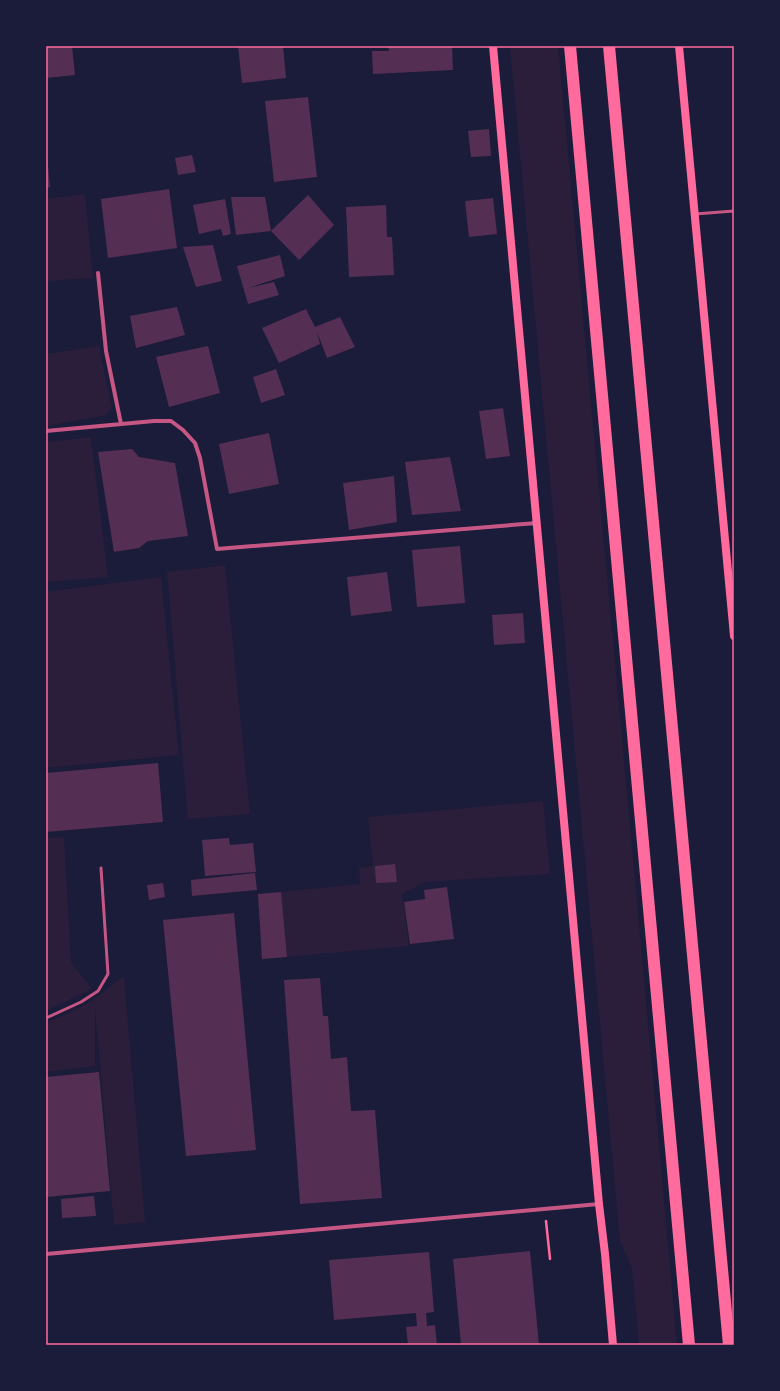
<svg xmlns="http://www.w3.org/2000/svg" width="780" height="1391" font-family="'Archivo Narrow',sans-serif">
	<rect width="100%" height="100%" fill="#1b1b3a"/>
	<!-- green -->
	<path fill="#2a1e3b" d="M 510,46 L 558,46 L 637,901 L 677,1345 L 639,1345 L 632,1268 L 620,1241 Z
		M 85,194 L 93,278 L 46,281 L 46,199 Z
		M 99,346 L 112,408 L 107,414 L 102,416 L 46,426 L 46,354 Z
		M 91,437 L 108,577 L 46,582 L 46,442 Z
		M 225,565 L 250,814 L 188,819 L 167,572 Z
		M 161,577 L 179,755 L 46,768 L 46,592 Z
		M 543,801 L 550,874 L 425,882 L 402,894 L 409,946 L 262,959 L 258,894 L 360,884 L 359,868 L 373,866 L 368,817 Z
		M 64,837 L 71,962 L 92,989 L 46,1011 L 46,838 Z
		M 124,976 L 145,1222 L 114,1225 L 95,1008 L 95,1066 L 46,1072 L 46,1023 C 62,1016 79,1009 94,999 C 104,992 113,983 124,976 Z"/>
	<!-- building -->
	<path fill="#542f53" d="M 46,46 L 72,46 L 75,75 L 46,78 Z
		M 238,46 L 283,46 L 286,78 L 242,83 Z
		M 388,46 L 452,46 L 453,70 L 373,74 L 372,51 L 389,51 Z
		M 308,97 L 317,177 L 274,182 L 265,101 Z
		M 489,129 L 491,156 L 471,157 L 468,131 Z
		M 46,154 L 47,154 L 50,187 L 46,188 Z
		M 192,155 L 196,172 L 178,175 L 175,158 Z
		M 169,189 L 177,248 L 108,258 L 101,199 Z
		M 308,195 L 334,225 L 299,260 L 271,231 Z
		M 231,197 L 265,197 L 271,231 L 236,235 Z
		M 493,198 L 497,234 L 469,237 L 465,201 Z
		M 225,199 L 231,234 L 223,236 L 221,229 L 199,234 L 193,205 Z
		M 386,205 L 387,237 L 392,237 L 394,275 L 349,277 L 346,207 Z
		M 213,245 L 222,281 L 196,287 L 183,247 Z
		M 280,255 L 285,276 L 248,288 L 274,282 L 279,295 L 248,304 L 237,266 Z
		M 177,307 L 185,335 L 136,348 L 130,316 Z
		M 306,309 L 315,327 L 340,317 L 355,347 L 327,358 L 317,332 L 320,344 L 279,363 L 262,328 Z
		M 208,346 L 220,393 L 169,407 L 156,357 Z
		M 276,369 L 285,395 L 261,403 L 253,377 Z
		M 503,408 L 510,456 L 486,459 L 479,411 Z
		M 269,433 L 279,484 L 229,494 L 219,444 Z
		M 132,449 L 139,457 L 175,463 L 188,536 L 148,541 L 139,548 L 114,552 L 98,452 Z
		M 450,457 L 461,511 L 412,515 L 405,462 Z
		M 394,476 L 397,522 L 349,530 L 343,483 Z
		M 460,546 L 465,603 L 417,607 L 412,550 Z
		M 387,572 L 392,611 L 351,616 L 347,577 Z
		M 523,613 L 525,643 L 494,645 L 492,615 Z
		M 158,763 L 163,822 L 46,832 L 46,773 Z
		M 229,838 L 230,845 L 253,843 L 256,872 L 205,876 L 202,840 Z
		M 395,864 L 397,882 L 376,883 L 375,866 Z
		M 255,873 L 257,890 L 192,896 L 191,880 Z
		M 163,883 L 165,897 L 149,900 L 147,885 Z
		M 447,887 L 454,939 L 410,944 L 404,902 L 425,899 L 424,890 Z
		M 281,892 L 287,957 L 262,959 L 258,894 Z
		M 234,913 L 256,1150 L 186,1156 L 163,920 Z
		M 320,978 L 323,1016 L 328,1016 L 331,1059 L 347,1057 L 351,1111 L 375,1110 L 382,1198 L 300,1204 L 284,980 Z
		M 99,1072 L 110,1191 L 46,1197 L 46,1077 Z
		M 94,1196 L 96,1216 L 62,1218 L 61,1199 Z
		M 530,1251 L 539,1345 L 461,1345 L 453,1259 Z
		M 429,1252 L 434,1312 L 426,1313 L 427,1326 L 435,1325 L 437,1345 L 408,1345 L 406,1327 L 417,1326 L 416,1313 L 334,1320 L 329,1260 Z"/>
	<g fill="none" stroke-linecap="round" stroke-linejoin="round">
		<!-- path -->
		<path stroke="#ff6b9d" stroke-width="2.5" d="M 546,1221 L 550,1259"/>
		<!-- service -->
		<path stroke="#c65784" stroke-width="3" d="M 695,214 L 734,211
			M 46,1018 L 81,1002 L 98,991 L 108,974 L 101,868"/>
		<!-- minor -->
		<path stroke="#c65784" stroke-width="4" d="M 98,273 L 106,351 L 121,424
			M 46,431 L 154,421 L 171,421 L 183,430 L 195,443 L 200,458 L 217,549 L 537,523
			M 46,1254 L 599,1204"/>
		<!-- secondary -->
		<path stroke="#ff6b9d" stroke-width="8" d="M 493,46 L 599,1204 L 605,1254 L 613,1345
			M 679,46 L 734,636"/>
		<!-- motorway -->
		<path stroke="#ff6b9d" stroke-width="12" d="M 570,46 L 689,1345
			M 609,46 L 729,1345"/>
	</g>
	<!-- border -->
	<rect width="780" height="1391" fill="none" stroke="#1b1b3a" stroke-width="94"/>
	<rect x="47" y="47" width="686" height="1297" fill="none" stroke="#ff6b9d" stroke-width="1.5"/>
</svg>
